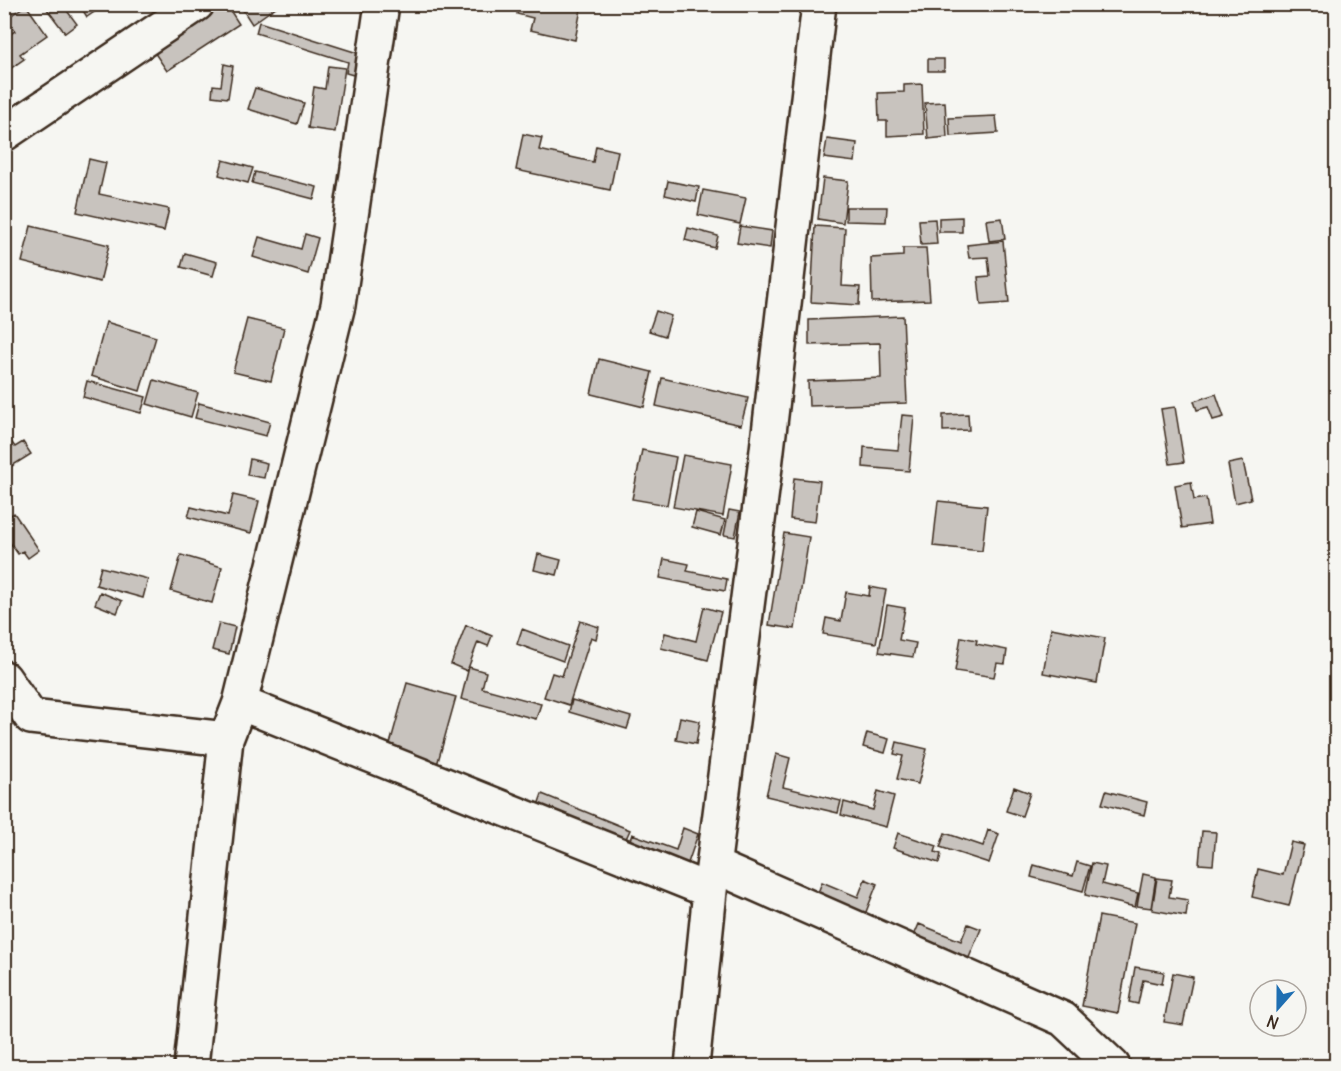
<svg xmlns="http://www.w3.org/2000/svg" width="1341" height="1071" font-family="Delius,sans-serif">
	<rect width="100%" height="100%" fill="#f6f6f2"/>
	<filter id="ink" filterUnits="userSpaceOnUse"><feTurbulence type="fractalNoise" baseFrequency=".0167" numOctaves="2"/><feDisplacementMap in="SourceGraphic" scale="12" xChannelSelector="R" yChannelSelector="G"/><feConvolveMatrix kernelMatrix="1 2 1 2 8 2 1 2 1" color-interpolation-filters="sRGB"/></filter>
	<g filter="url(#ink)">
		<!-- building -->
		<path fill="#c8c3be" stroke="#3b2a1e" stroke-width="1.5" d="M 53,4 L 62,4 L 77,24 L 65,33 L 47,9 Z
			M 79,4 L 106,4 L 87,17 Z
			M 220,4 L 226,4 L 239,24 L 167,71 L 152,49 Z
			M 239,4 L 280,4 L 252,24 Z
			M 519,4 L 560,4 L 581,9 L 575,40 L 530,30 L 533,18 L 517,14 Z
			M 26,5 L 47,35 L 20,54 L 24,59 L 4,73 L 4,38 L 15,31 L 6,19 Z
			M 259,22 L 364,55 L 357,76 L 346,73 L 348,62 L 256,33 Z
			M 928,59 L 944,59 L 944,71 L 928,71 Z
			M 224,64 L 233,66 L 228,98 L 212,96 L 213,85 L 221,86 Z
			M 328,66 L 345,68 L 335,132 L 308,128 L 314,87 L 325,89 Z
			M 922,84 L 924,134 L 887,136 L 887,121 L 879,121 L 878,93 L 904,92 L 904,85 Z
			M 255,88 L 304,103 L 297,124 L 248,109 Z
			M 945,102 L 947,137 L 928,139 L 925,103 Z
			M 996,116 L 998,133 L 950,136 L 949,118 Z
			M 523,134 L 542,138 L 539,150 L 593,162 L 596,146 L 618,151 L 610,190 L 516,170 Z
			M 827,139 L 857,143 L 855,162 L 824,158 Z
			M 89,159 L 106,163 L 99,194 L 169,209 L 164,231 L 77,212 Z
			M 223,160 L 253,168 L 248,183 L 219,175 Z
			M 255,172 L 317,187 L 314,199 L 252,183 Z
			M 823,178 L 848,181 L 843,223 L 818,219 Z
			M 668,181 L 699,187 L 696,202 L 665,195 Z
			M 703,190 L 746,198 L 740,224 L 698,215 Z
			M 846,207 L 887,207 L 886,222 L 846,221 Z
			M 962,217 L 962,232 L 939,232 L 939,218 Z
			M 1002,218 L 1005,239 L 989,241 L 986,220 Z
			M 935,219 L 937,244 L 921,245 L 919,220 Z
			M 31,226 L 109,245 L 100,282 L 22,262 Z
			M 740,226 L 772,231 L 770,248 L 737,243 Z
			M 815,226 L 845,228 L 842,286 L 860,287 L 859,305 L 811,302 Z
			M 688,228 L 718,236 L 715,248 L 685,240 Z
			M 305,234 L 318,238 L 308,274 L 253,257 L 259,237 L 301,249 Z
			M 1003,241 L 1009,303 L 981,305 L 978,277 L 990,276 L 988,257 L 969,258 L 967,245 Z
			M 903,248 L 926,248 L 930,300 L 872,302 L 871,258 L 903,256 Z
			M 185,253 L 217,262 L 213,276 L 181,267 Z
			M 656,311 L 671,316 L 665,336 L 649,331 Z
			M 903,316 L 907,403 L 809,406 L 808,381 L 881,378 L 880,343 L 809,345 L 809,320 Z
			M 247,319 L 284,328 L 271,381 L 233,372 Z
			M 106,322 L 156,337 L 140,391 L 91,376 Z
			M 599,359 L 652,372 L 644,407 L 591,394 Z
			M 662,378 L 748,398 L 741,425 L 656,406 Z
			M 154,380 L 198,393 L 191,417 L 147,404 Z
			M 87,381 L 146,397 L 141,413 L 83,397 Z
			M 1216,394 L 1224,417 L 1213,420 L 1208,407 L 1197,410 L 1194,401 Z
			M 199,403 L 270,422 L 266,436 L 195,418 Z
			M 1175,407 L 1184,462 L 1170,464 L 1161,409 Z
			M 968,414 L 969,430 L 943,431 L 943,415 Z
			M 902,415 L 914,416 L 909,471 L 863,467 L 864,447 L 898,450 Z
			M 4,432 L 15,447 L 23,442 L 31,454 L 4,471 Z
			M 642,450 L 676,457 L 667,505 L 632,499 Z
			M 683,455 L 732,464 L 723,516 L 673,507 Z
			M 250,459 L 267,463 L 264,478 L 247,475 Z
			M 1243,461 L 1251,499 L 1235,503 L 1228,464 Z
			M 794,478 L 820,481 L 815,522 L 790,519 Z
			M 1191,482 L 1194,500 L 1206,498 L 1210,524 L 1182,528 L 1175,485 Z
			M 233,495 L 259,501 L 251,533 L 188,517 L 191,507 L 228,516 Z
			M 938,501 L 987,506 L 982,551 L 933,546 Z
			M 729,510 L 740,512 L 735,537 L 724,535 Z
			M 696,512 L 725,520 L 721,535 L 692,527 Z
			M 14,513 L 39,550 L 28,558 L 23,551 L 18,554 L 4,534 L 4,519 Z
			M 784,533 L 809,537 L 795,629 L 769,625 Z
			M 538,554 L 561,560 L 557,575 L 534,570 Z
			M 181,555 L 222,567 L 212,603 L 171,591 Z
			M 664,559 L 689,564 L 687,571 L 727,579 L 725,591 L 660,578 Z
			M 101,567 L 148,579 L 143,598 L 96,585 Z
			M 870,587 L 886,590 L 876,643 L 823,634 L 826,618 L 841,621 L 846,592 L 869,596 Z
			M 100,592 L 122,601 L 117,613 L 95,604 Z
			M 887,605 L 905,608 L 899,640 L 916,643 L 913,657 L 879,652 Z
			M 704,607 L 721,612 L 708,660 L 661,648 L 665,633 L 696,641 Z
			M 580,621 L 599,627 L 596,639 L 591,637 L 569,705 L 544,697 L 552,673 L 562,676 Z
			M 219,623 L 235,627 L 229,654 L 212,650 Z
			M 466,625 L 492,636 L 488,646 L 478,642 L 467,671 L 451,664 Z
			M 1051,628 L 1105,638 L 1097,683 L 1043,673 Z
			M 522,629 L 568,646 L 563,661 L 517,644 Z
			M 961,637 L 977,640 L 976,644 L 1007,650 L 1005,664 L 997,663 L 994,677 L 955,671 Z
			M 469,667 L 486,672 L 482,688 L 541,704 L 536,719 L 461,699 Z
			M 407,683 L 456,697 L 437,765 L 388,751 Z
			M 572,700 L 631,717 L 627,729 L 569,712 Z
			M 680,717 L 700,721 L 696,744 L 676,740 Z
			M 867,733 L 889,739 L 885,753 L 863,747 Z
			M 897,742 L 927,749 L 918,784 L 897,779 L 903,756 L 894,754 Z
			M 776,754 L 790,758 L 783,787 L 841,801 L 838,813 L 766,796 Z
			M 1014,787 L 1030,793 L 1022,816 L 1006,811 Z
			M 878,791 L 894,796 L 886,827 L 841,815 L 844,802 L 873,810 Z
			M 1106,791 L 1147,802 L 1144,815 L 1102,804 Z
			M 542,794 L 630,830 L 624,843 L 537,808 Z
			M 683,828 L 698,834 L 687,866 L 628,846 L 632,834 L 676,850 Z
			M 988,830 L 999,834 L 989,863 L 940,847 L 945,833 L 983,846 Z
			M 1202,831 L 1216,832 L 1213,865 L 1199,864 Z
			M 898,833 L 937,846 L 935,852 L 941,854 L 939,863 L 893,848 Z
			M 1291,842 L 1304,845 L 1289,906 L 1252,897 L 1258,869 L 1283,875 Z
			M 1077,862 L 1090,866 L 1083,891 L 1031,877 L 1034,865 L 1073,876 Z
			M 1092,863 L 1106,866 L 1102,884 L 1138,893 L 1135,907 L 1085,895 Z
			M 1143,874 L 1156,877 L 1151,908 L 1137,906 Z
			M 1157,878 L 1172,880 L 1169,897 L 1188,900 L 1186,916 L 1152,910 Z
			M 865,879 L 877,884 L 864,917 L 816,898 L 822,882 L 858,897 Z
			M 1099,916 L 1135,923 L 1118,1013 L 1082,1006 Z
			M 919,924 L 961,941 L 968,924 L 981,929 L 968,960 L 913,938 Z
			M 1135,967 L 1164,972 L 1162,984 L 1143,980 L 1138,1004 L 1129,1002 Z
			M 1173,973 L 1193,977 L 1183,1025 L 1164,1022 Z"/>
		<g fill="none" stroke-linecap="round" stroke-linejoin="round">
			<!-- minor casing -->
			<g stroke="#3b2a1e" stroke-width="38">
				<path id="minor" d="M 4,134 L 197,4
					M 4,678 L 31,717 L 226,739
					M 240,703 L 710,891
					M 715,866 L 1063,1019 L 1113,1066
					M 191,1066 L 226,739 L 240,703 L 338,305 L 382,4
					M 692,1066 L 710,891 L 765,467 L 819,4"/>
			</g>
			<!-- minor -->
			<use href="#minor" stroke="#f6f6f2" stroke-width="33"/>
		</g>
	</g>
	<!-- margin -->
	<rect width="1341" height="1071" fill="none" stroke="#f6f6f2" stroke-width="24"/>
	<rect x="12" y="12" width="1317" height="1047" fill="none" stroke="#3b2a1e" stroke-width="2" filter="url(#ink)"/>
	<!-- north arrow -->
	<g transform="translate(1278 1008) rotate(201)"><circle r="28" fill="#f6f6f2" stroke="#aba49d" stroke-width="1.5"/>
	<path d="M0-4.5L10 22L0 15L-10 22Z" fill="#1f6fb2"/>
	<text y="-9" font-size="16" font-weight="bold" text-anchor="middle" fill="#3b2a1e">N</text>
	</g>
</svg>
